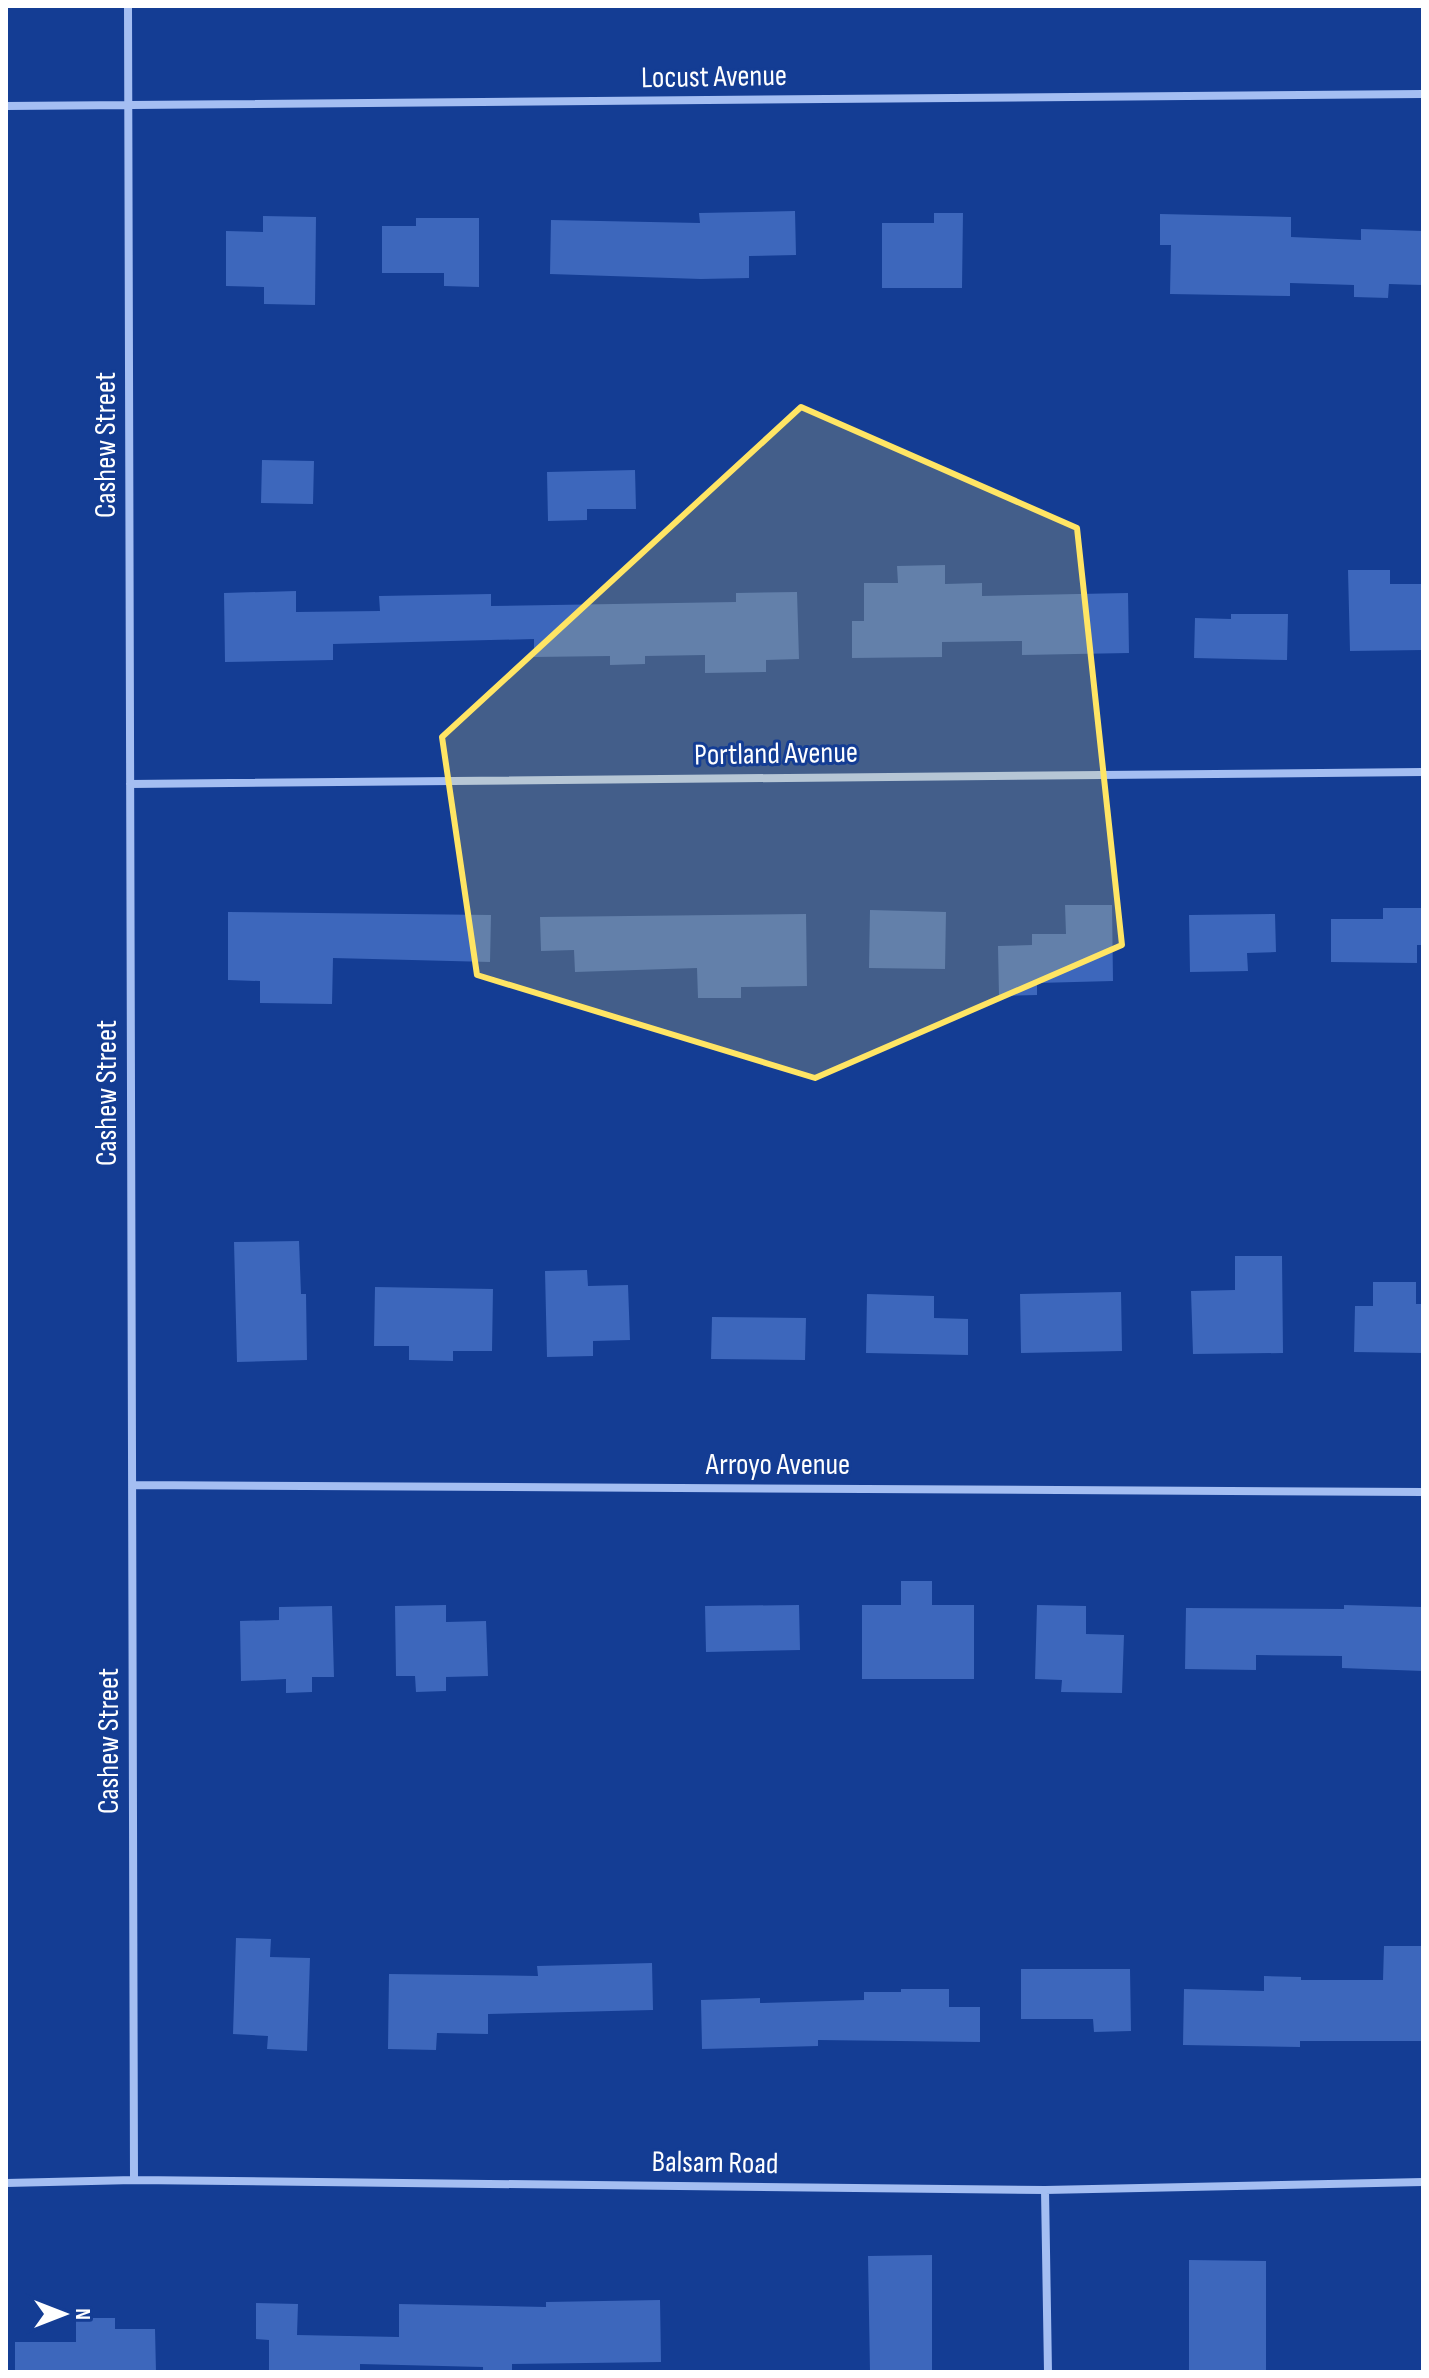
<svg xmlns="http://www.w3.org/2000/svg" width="1429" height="2378" font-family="'Sofia Sans Condensed',sans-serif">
	<rect width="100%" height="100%" fill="#143d94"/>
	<!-- building -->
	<path fill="#3d67bc" d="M 795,211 L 796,255 L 749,256 L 749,278 L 701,279 L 550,274 L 551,220 L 700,223 L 699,213 Z
		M 934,213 L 963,213 L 962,288 L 882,288 L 882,223 L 934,223 Z
		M 1160,214 L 1291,217 L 1291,237 L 1361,240 L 1361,229 L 1423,231 L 1423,285 L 1389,284 L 1388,298 L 1354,297 L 1354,285 L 1290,283 L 1290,296 L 1170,294 L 1171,245 L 1160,245 Z
		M 263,216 L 316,217 L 315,305 L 264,304 L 264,287 L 226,286 L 226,231 L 263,232 Z
		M 416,218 L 479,218 L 479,287 L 444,286 L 444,273 L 382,273 L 382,226 L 416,226 Z
		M 262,460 L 314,461 L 313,504 L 261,503 Z
		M 635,470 L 636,509 L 587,509 L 587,520 L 548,521 L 547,472 Z
		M 945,565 L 945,584 L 982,583 L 982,596 L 1128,593 L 1129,653 L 1022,655 L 1022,641 L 942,642 L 942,657 L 852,658 L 852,621 L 864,621 L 864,583 L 898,583 L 897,566 Z
		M 1348,570 L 1390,570 L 1390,584 L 1423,584 L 1423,650 L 1350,651 Z
		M 296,591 L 296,612 L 380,611 L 379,596 L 491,594 L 491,606 L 736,602 L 736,593 L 797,592 L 799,659 L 766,660 L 766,672 L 705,673 L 705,655 L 645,656 L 645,664 L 610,665 L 610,656 L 534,657 L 534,639 L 333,644 L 333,660 L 225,662 L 224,593 Z
		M 1231,614 L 1288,614 L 1287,660 L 1194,658 L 1195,618 L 1231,619 Z
		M 1065,905 L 1112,905 L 1113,981 L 1037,983 L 1037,995 L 999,996 L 998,946 L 1032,945 L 1032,934 L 1066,934 Z
		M 1383,908 L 1423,908 L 1423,945 L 1417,945 L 1417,963 L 1331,962 L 1331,919 L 1383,919 Z
		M 870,910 L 946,912 L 945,969 L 869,968 Z
		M 228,912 L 491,915 L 490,962 L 333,958 L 332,1004 L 260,1003 L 260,981 L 228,980 Z
		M 806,914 L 807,986 L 741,987 L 741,998 L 698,998 L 697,968 L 575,972 L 574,950 L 541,951 L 540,917 Z
		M 1275,914 L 1276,952 L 1247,953 L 1248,971 L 1190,972 L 1189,915 Z
		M 299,1241 L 301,1294 L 306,1294 L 307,1360 L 237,1362 L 234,1242 Z
		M 1235,1256 L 1282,1256 L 1283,1353 L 1193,1354 L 1191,1291 L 1235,1290 Z
		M 587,1270 L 588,1286 L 628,1285 L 630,1340 L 593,1341 L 593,1356 L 547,1357 L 545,1271 Z
		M 1373,1282 L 1416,1282 L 1416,1304 L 1423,1304 L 1423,1353 L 1354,1352 L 1355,1306 L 1373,1306 Z
		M 375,1287 L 493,1289 L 492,1351 L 453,1351 L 453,1361 L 409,1360 L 409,1346 L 374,1346 Z
		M 1121,1292 L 1122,1351 L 1021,1353 L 1020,1294 Z
		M 867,1294 L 934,1296 L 934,1318 L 968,1319 L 968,1355 L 866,1353 Z
		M 712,1317 L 806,1318 L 805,1360 L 711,1359 Z
		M 901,1581 L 932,1581 L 932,1605 L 974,1605 L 974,1679 L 862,1679 L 862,1605 L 901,1605 Z
		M 446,1605 L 446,1622 L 486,1621 L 488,1676 L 446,1677 L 446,1691 L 416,1692 L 415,1676 L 396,1676 L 395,1606 Z
		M 799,1605 L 800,1650 L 706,1652 L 705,1606 Z
		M 1037,1605 L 1086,1606 L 1086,1634 L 1124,1635 L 1122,1693 L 1061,1692 L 1062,1680 L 1035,1679 Z
		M 1344,1605 L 1423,1607 L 1423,1671 L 1342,1668 L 1342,1656 L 1256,1655 L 1256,1670 L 1185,1669 L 1186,1608 L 1344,1609 Z
		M 332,1606 L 334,1677 L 312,1677 L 312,1692 L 286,1693 L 286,1679 L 241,1681 L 240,1621 L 279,1620 L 279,1607 Z
		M 236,1938 L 271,1939 L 270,1957 L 310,1958 L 307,2051 L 267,2049 L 268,2036 L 233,2034 Z
		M 1384,1946 L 1423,1946 L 1423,2041 L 1300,2041 L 1300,2047 L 1183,2045 L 1184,1989 L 1264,1991 L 1264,1976 L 1301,1977 L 1301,1980 L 1383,1980 Z
		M 652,1963 L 653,2010 L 488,2014 L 488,2034 L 437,2033 L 436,2050 L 388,2049 L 389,1974 L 538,1976 L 537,1966 Z
		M 1021,1969 L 1130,1969 L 1131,2031 L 1094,2032 L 1093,2019 L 1021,2019 Z
		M 901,1989 L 949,1989 L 949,2007 L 980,2007 L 980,2042 L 818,2040 L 818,2046 L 702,2049 L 701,2000 L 760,1998 L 760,2003 L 864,2000 L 864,1992 L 901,1992 Z
		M 932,2255 L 932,2372 L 870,2372 L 868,2256 Z
		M 1189,2260 L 1266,2261 L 1266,2372 L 1189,2372 Z
		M 660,2300 L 661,2362 L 512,2364 L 512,2372 L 483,2372 L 483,2367 L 360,2364 L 360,2372 L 269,2372 L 269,2340 L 256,2339 L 256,2303 L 298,2304 L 297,2335 L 399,2337 L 399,2304 L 546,2307 L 546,2302 Z
		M 76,2318 L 115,2318 L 115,2329 L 155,2329 L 156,2372 L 15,2372 L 15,2342 L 76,2342 Z"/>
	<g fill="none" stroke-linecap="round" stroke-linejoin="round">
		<!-- minor -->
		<path stroke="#a4bef2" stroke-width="8" d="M 128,6 L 134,2180
			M 6,106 L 1423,94
			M 130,784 L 1423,772
			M 133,1485 L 1423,1492
			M 6,2183 L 134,2180 L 1045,2190 L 1423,2182
			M 1045,2190 L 1048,2372"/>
	</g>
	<!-- marked area -->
	<path fill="#ffe564" fill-opacity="0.2" stroke="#ffe564" stroke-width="6" stroke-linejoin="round" d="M 801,407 L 1077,528 L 1122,945 L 815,1078 L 477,975 L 442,737 Z"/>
	<g text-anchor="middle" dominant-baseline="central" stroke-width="6" stroke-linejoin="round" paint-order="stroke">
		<!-- street labels -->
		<g font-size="30" fill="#fff" stroke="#143d94">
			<text transform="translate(714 77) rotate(-1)">Locust Avenue</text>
			<text transform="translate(106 445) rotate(-90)">Cashew Street</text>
			<text transform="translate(776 754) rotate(-1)">Portland Avenue</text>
			<text transform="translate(107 1093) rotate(-90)">Cashew Street</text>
			<text x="778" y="1465">Arroyo Avenue</text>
			<text transform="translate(109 1741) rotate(-90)">Cashew Street</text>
			<text transform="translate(715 2163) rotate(1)">Balsam Road</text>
		</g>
	</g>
	<!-- border -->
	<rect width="1429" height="2378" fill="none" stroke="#ffffff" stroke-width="16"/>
	<!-- north arrow -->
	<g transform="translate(64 2314) rotate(90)" stroke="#143d94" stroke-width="6" paint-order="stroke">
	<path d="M0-6L14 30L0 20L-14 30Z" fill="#ffffff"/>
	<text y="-12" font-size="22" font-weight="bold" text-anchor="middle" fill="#ffffff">N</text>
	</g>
</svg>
